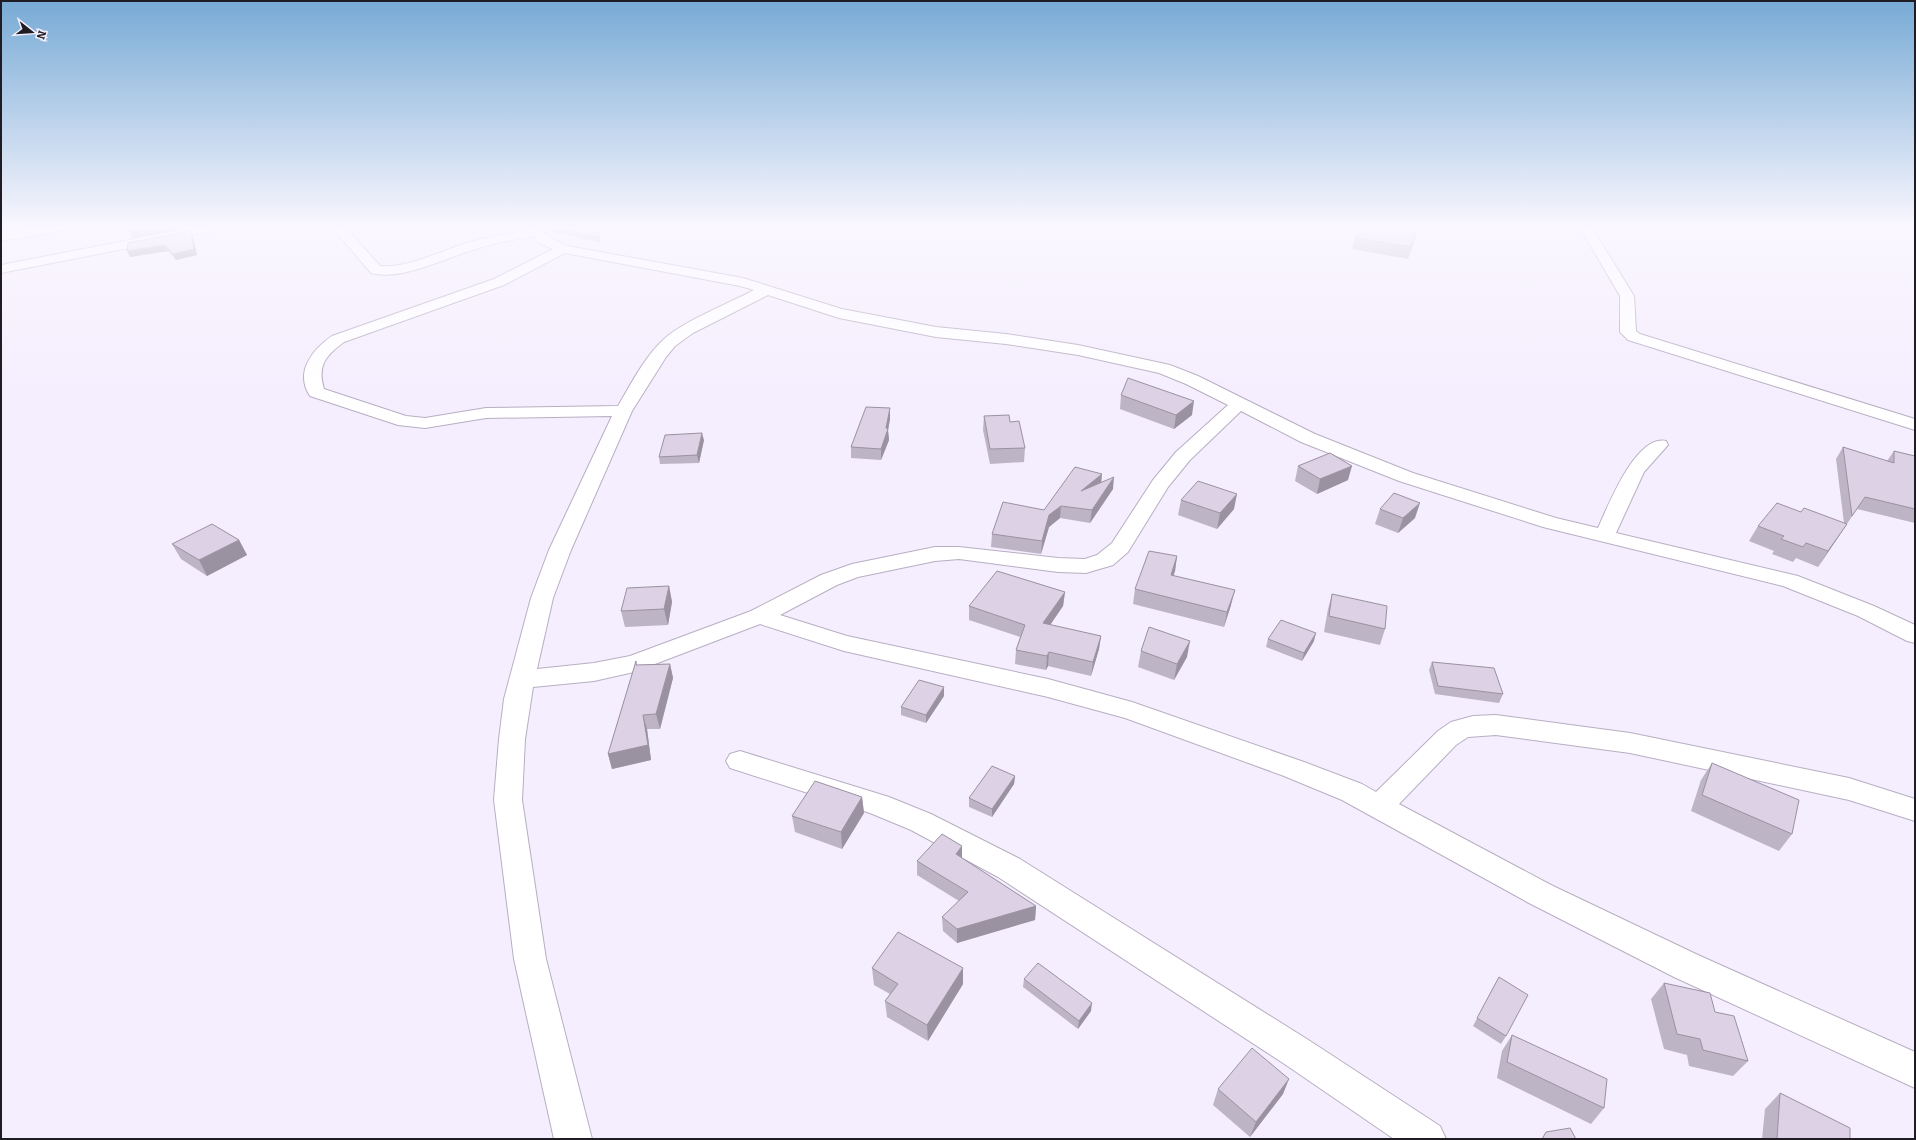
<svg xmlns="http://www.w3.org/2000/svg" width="1916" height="1140" font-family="Bitter,serif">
	<rect width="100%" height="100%" fill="#f5eefe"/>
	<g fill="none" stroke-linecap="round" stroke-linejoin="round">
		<!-- minor casing -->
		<g stroke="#b8aec2" stroke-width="2">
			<path id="minor" d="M 45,226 L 72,226 L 70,229 L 66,230 L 1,241 L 1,233 Z
				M 202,226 L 226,226 L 224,229 L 220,230 L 1,273 L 1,265 Z
				M 331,226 L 344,226 L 380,266 C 406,269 444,250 469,242 C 489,237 510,234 530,229 L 530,226 L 542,226 L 542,231 L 549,237 L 567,246 L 743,278 L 842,309 L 936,327 L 1006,334 L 1078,345 L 1170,365 L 1198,376 L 1315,434 L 1413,473 L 1556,518 L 1598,528 C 1608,506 1636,434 1666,441 L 1668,445 L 1644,472 L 1616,533 L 1798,576 L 1874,606 L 1915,625 L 1915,643 L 1907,641 L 1858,616 L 1783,586 L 1543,527 L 1399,481 L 1301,442 L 1241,411 L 1190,460 L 1168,487 L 1128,552 L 1113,565 L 1086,573 L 1058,572 L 959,559 L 935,561 L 858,577 L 837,585 L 780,615 L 847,636 L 1048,679 L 1132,702 L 1304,762 L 1362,784 L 1376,792 L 1438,731 L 1451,722 L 1473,716 L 1496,715 L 1630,733 L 1849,778 L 1915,799 L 1915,821 L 1849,800 L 1630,753 L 1496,735 L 1468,737 L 1456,745 L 1399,804 L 1551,885 L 1698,955 L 1915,1052 L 1915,1088 L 1674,977 L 1529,903 L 1342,800 L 1284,776 L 1125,718 L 1048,697 L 844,651 L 760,624 L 634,672 L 594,681 L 533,687 L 525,739 L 522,800 L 546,959 L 592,1139 L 554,1139 L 514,959 L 494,800 L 499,739 L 504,699 L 531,598 L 549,550 L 612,416 L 486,418 L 425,428 L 398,425 L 310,396 C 294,372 313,349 332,336 L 494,279 L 553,249 L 539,243 L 533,236 C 514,240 494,243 476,249 C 445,258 402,281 371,273 ZM 565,253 L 740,286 L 754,290 C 728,304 683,321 663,340 C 644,358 631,384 618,406 L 486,408 L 425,418 L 406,416 L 324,389 C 317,366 325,356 344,342 L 504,285 ZM 768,295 L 839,318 L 936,337 L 1006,344 L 1078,355 L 1159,373 L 1186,384 L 1228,405 L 1176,452 L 1153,480 L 1112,543 L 1097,555 L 1085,559 L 1058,558 L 959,547 L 935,547 L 852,564 L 821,575 L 751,611 L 630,656 L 594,663 L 537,669 L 553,598 L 571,550 L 632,411 L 666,357 L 675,346 L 693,333 Z
				M 1579,226 L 1591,226 L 1634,296 L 1636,331 L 1640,334 L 1915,419 L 1915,430 L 1628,340 L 1620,332 L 1620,296 Z
				M 740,751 L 889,797 L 931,814 L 1020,859 L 1310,1041 L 1440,1126 L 1446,1139 L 1394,1139 L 1286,1065 L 998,877 L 911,830 L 870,813 L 730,768 L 726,761 L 730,754 Z"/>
		</g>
		<!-- minor -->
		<use href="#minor" fill="#fff" fill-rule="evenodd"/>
	</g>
	<!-- wall -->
	<path fill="#bdb4c5" d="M 542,226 L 593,226 L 600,238 L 601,243 L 544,230 Z
		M 1419,226 L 1415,237 L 1408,259 L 1352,249 L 1355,238 Z
		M 193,237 L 197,255 L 176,260 L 168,251 L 130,257 Z
		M 1121,395 L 1192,415 L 1174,429 L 1120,409 Z
		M 890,408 L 890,419 L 888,430 L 889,440 L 881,460 L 851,458 L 851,447 Z
		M 984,416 L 1010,422 L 1025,448 L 1024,462 L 990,464 L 983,430 Z
		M 704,440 L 699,463 L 660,464 L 659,457 Z
		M 1843,447 L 1887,461 L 1894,451 L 1915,456 L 1915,523 L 1857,509 L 1818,567 L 1796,558 L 1793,562 L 1772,554 L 1774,551 L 1749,541 L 1758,526 L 1801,512 L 1844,523 L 1836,459 Z
		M 1298,466 L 1348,480 L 1317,494 L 1295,481 Z
		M 1101,483 L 1113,489 L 1090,523 L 1060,518 L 1049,527 L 1041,554 L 991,547 L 992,534 Z
		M 1181,500 L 1234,509 L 1217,529 L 1178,515 Z
		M 1380,509 L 1415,518 L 1398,533 L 1375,524 Z
		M 239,540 L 247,555 L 207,576 L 181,559 L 172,544 Z
		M 1177,556 L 1175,571 L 1173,575 L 1231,605 L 1224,627 L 1133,604 L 1135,589 Z
		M 669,586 L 672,602 L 668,625 L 625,627 L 621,611 Z
		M 1065,592 L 1063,606 L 1050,625 L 1101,636 L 1099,649 L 1091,676 L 1048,666 L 1046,670 L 1015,664 L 1016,650 L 1020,637 L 969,620 L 969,606 Z
		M 1332,594 L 1385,629 L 1380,645 L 1324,632 L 1328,609 Z
		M 1268,639 L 1314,641 L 1302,661 L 1266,647 Z
		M 1141,651 L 1187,657 L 1174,680 L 1138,667 Z
		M 636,661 L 637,665 L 670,664 L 673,678 L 660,729 L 647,729 L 651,760 L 612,769 L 608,754 Z
		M 1432,662 L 1503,694 L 1499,703 L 1435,694 L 1429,670 Z
		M 944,696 L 926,723 L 901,715 L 901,707 Z
		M 1712,763 L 1792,834 L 1779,851 L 1691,811 L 1701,780 Z
		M 1015,776 L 1014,784 L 992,817 L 969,807 L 969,798 Z
		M 862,797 L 864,813 L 842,849 L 795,832 L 792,816 Z
		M 962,858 L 1036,906 L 1035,920 L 957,943 L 943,931 L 942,917 L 959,901 L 917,875 L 917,861 Z
		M 872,968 L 963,984 L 928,1041 L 887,1017 L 885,1001 L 890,994 L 874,985 Z
		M 1499,977 L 1506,1036 L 1501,1044 L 1473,1026 Z
		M 1024,979 L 1091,1011 L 1078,1029 L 1023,987 Z
		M 1664,983 L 1715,1012 L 1748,1061 L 1733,1076 L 1689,1066 L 1687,1055 L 1664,1049 L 1651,999 Z
		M 1512,1035 L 1604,1108 L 1591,1124 L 1497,1078 L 1502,1051 Z
		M 1218,1089 L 1283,1094 L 1250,1137 L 1213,1105 Z
		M 1780,1093 L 1850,1139 L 1762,1139 L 1765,1109 Z"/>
	<!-- shaded-wall -->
	<path fill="#9a92a0" d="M 163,226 L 191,226 L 191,227 L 133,238 L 130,232 Z
		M 1419,226 L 1415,237 L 1408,259 L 1411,247 Z
		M 191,231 L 193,237 L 197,255 L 176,260 L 173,254 Z
		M 165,245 L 168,251 L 130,257 L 127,251 Z
		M 1194,401 L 1192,415 L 1174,429 L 1176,415 Z
		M 890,408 L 890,419 L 888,430 L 889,440 L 881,460 L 881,449 Z
		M 702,433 L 704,440 L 699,463 L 697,455 Z
		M 1352,466 L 1348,480 L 1317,494 L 1320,479 Z
		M 1102,474 L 1101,486 L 1081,491 Z
		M 1114,477 L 1113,489 L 1090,523 L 1092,510 Z
		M 1237,494 L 1234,509 L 1217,529 L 1220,513 Z
		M 1420,503 L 1415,518 L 1398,533 L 1403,518 Z
		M 1061,506 L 1060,518 L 1049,527 L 1041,554 L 1042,541 L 1049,515 Z
		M 1847,524 L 1837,539 L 1818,567 L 1828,551 Z
		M 239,540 L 247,555 L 207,576 L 199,560 Z
		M 1177,556 L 1175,571 L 1169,590 L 1171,575 Z
		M 669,586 L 672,602 L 668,625 L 664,609 Z
		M 1235,590 L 1231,605 L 1224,627 L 1227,612 Z
		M 1065,592 L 1063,606 L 1042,637 L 1043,623 Z
		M 1316,633 L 1314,641 L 1302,661 L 1304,653 Z
		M 1101,636 L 1099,649 L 1091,676 L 1093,662 Z
		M 1190,641 L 1187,657 L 1174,680 L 1177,664 Z
		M 1049,652 L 1048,666 L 1046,670 L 1047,656 Z
		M 670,664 L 673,678 L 660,729 L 656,714 Z
		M 944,687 L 944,696 L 926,723 L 926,715 Z
		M 643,715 L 647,729 L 651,760 L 612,769 L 608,754 Z
		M 1015,776 L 1014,784 L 992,817 L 992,809 Z
		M 862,797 L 864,813 L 842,849 L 841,832 Z
		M 962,846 L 962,861 L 956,854 Z
		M 1036,906 L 1035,920 L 957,943 L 957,929 Z
		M 963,968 L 963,984 L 928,1041 L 927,1025 Z
		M 1092,1003 L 1091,1011 L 1078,1029 L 1079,1021 Z
		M 1289,1079 L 1283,1094 L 1250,1137 L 1256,1122 Z"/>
	<!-- building -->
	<path fill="#dcd1e5" stroke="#9a92a0" d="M 149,226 L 163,226 L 130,232 L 131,229 Z
		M 547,226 L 593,226 L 600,238 Z
		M 1362,226 L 1419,226 L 1411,247 L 1355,238 Z
		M 191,231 L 194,249 L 173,254 L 165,245 L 127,251 L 128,243 Z
		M 1128,378 L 1194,401 L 1176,415 L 1121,395 Z
		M 866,407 L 890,408 L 886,428 L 888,429 L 881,449 L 851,447 Z
		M 1009,415 L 1010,422 L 1019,421 L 1025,448 L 990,449 L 984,416 Z
		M 702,433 L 697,455 L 659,457 L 665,435 Z
		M 1843,447 L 1894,463 L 1894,451 L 1915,456 L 1915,509 L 1865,497 L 1852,516 Z
		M 1330,453 L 1352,466 L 1320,479 L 1298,466 Z
		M 1075,467 L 1102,474 L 1081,491 L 1114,477 L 1092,510 L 1061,506 L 1049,515 L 1042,541 L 992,534 L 1003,502 L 1044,510 Z
		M 1198,481 L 1237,494 L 1220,513 L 1181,500 Z
		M 1394,493 L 1420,503 L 1403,518 L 1380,509 Z
		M 1777,503 L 1801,512 L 1804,508 L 1847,524 L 1828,551 L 1806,543 L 1803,547 L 1781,539 L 1784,536 L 1758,526 Z
		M 212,524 L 239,540 L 199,560 L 172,544 Z
		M 1149,551 L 1177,556 L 1171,575 L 1235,590 L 1227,612 L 1135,589 Z
		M 997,571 L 1065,592 L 1043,623 L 1101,636 L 1093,662 L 1049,652 L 1047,656 L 1016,650 L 1025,625 L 969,606 Z
		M 669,586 L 664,609 L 621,611 L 627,588 Z
		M 1332,594 L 1387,606 L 1385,629 L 1329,616 Z
		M 1281,620 L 1316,633 L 1304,653 L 1268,639 Z
		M 1149,627 L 1190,641 L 1177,664 L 1141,651 Z
		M 636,661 L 636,665 L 670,664 L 656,714 L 643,715 L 648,745 L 608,754 Z
		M 1432,662 L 1494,668 L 1503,694 L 1438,686 Z
		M 919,680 L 944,687 L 926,715 L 901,707 Z
		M 1712,763 L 1799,800 L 1792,834 L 1702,795 Z
		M 992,766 L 1015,776 L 992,809 L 969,798 Z
		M 815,781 L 862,797 L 841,832 L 792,816 Z
		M 942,834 L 962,846 L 956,854 L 1036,906 L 957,929 L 942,917 L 968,892 L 917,861 Z
		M 898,932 L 963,968 L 927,1025 L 885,1001 L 898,984 L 872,968 Z
		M 1038,963 L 1092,1003 L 1079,1021 L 1024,979 Z
		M 1499,977 L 1528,995 L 1506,1036 L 1477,1018 Z
		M 1664,983 L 1710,993 L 1715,1012 L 1734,1016 L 1748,1061 L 1703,1050 L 1700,1039 L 1677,1034 Z
		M 1512,1035 L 1607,1079 L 1604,1108 L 1507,1062 Z
		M 1252,1048 L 1289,1079 L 1256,1122 L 1218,1089 Z
		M 1780,1093 L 1850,1128 L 1850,1139 L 1777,1139 Z
		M 1570,1128 L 1576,1139 L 1542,1139 L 1546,1132 Z"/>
	<!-- sky -->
	<linearGradient id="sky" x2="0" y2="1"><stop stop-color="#77aad5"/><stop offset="0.59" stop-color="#faf7ff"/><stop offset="1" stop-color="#faf7ff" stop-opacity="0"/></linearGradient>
	<rect width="1916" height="385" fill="url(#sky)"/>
	<!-- border -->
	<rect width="1916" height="1140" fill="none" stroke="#1f1c23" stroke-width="4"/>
	<!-- north arrow -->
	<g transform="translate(32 32) rotate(107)" stroke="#f5eefe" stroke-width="3" paint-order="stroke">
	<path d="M0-3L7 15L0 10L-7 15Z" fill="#1f1c23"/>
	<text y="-6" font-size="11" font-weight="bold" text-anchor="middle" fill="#1f1c23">N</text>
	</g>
</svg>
